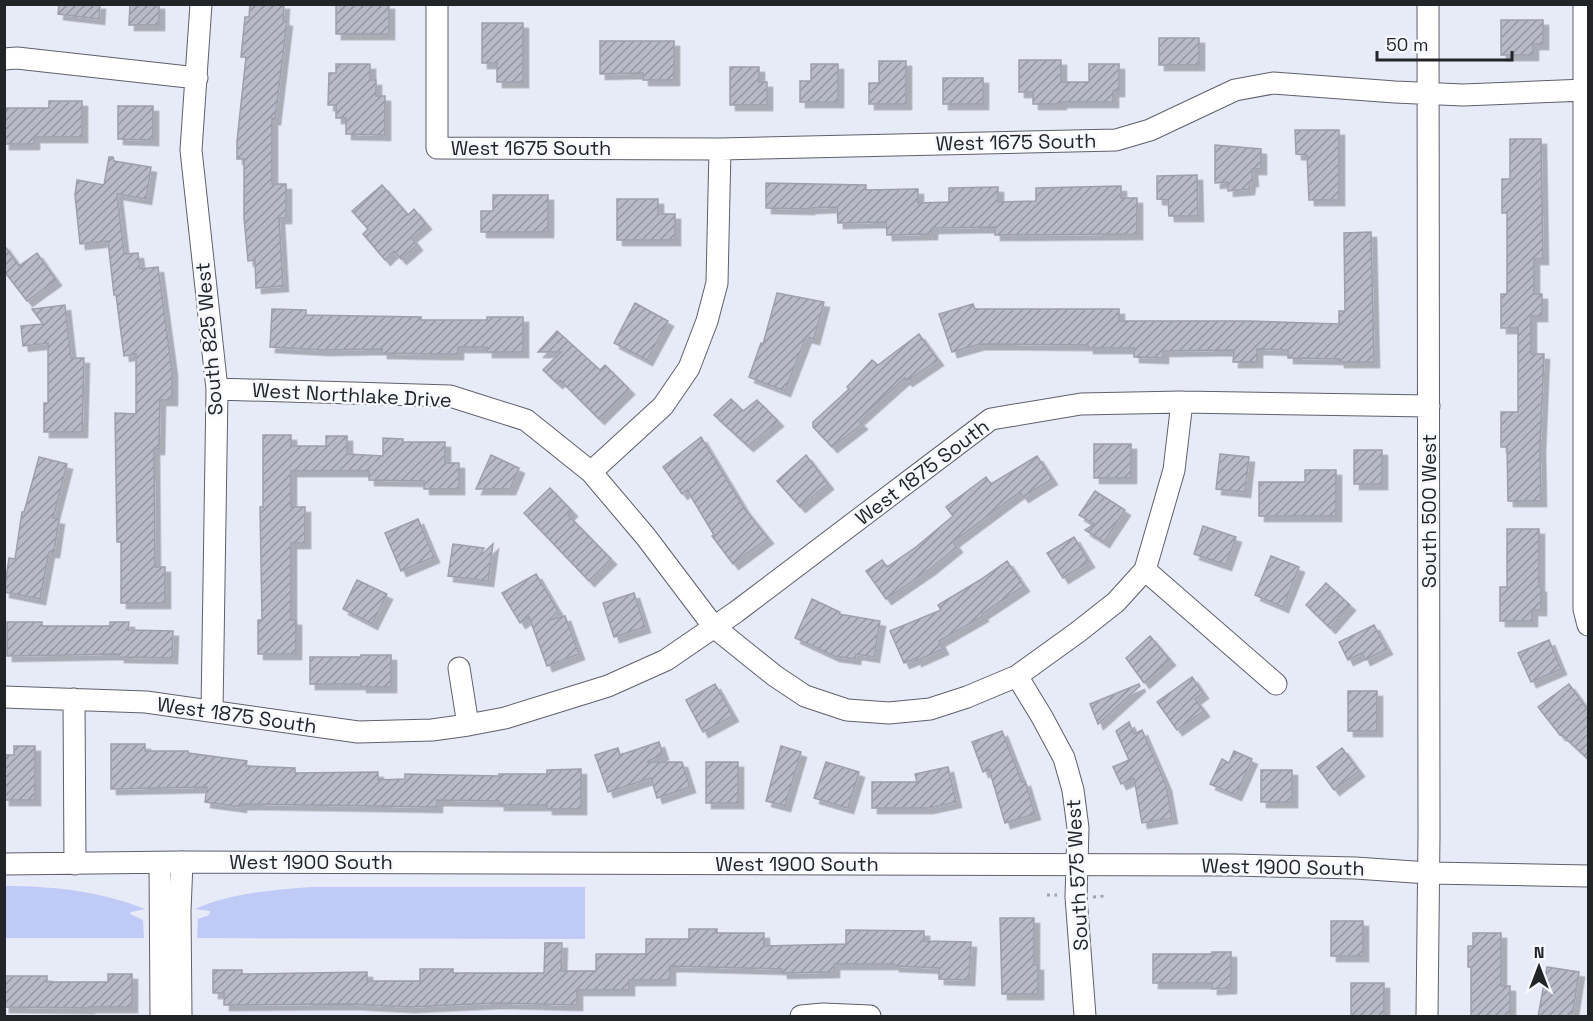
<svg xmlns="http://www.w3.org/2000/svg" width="1593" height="1021" font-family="'Space Grotesk',sans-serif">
	<defs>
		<pattern id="building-hatch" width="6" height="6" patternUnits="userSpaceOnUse" patternTransform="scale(1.5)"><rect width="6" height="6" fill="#b7bac7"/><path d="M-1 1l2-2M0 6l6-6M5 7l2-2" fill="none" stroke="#9497a2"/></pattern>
		<filter id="shadow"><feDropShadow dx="5.5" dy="5.5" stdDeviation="0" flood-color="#0004"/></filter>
	</defs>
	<rect width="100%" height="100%" fill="#e7eaf7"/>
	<!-- grass -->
	<path fill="#c0caf6" d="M 5,886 C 52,886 100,891 145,909 L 131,912 L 130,914 L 143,920 L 144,938 L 5,938 Z
		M 312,887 L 585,887 L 585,939 L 197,938 L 198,919 L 209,915 L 210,911 L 195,909 C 231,893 273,890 312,887 Z"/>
	<!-- building -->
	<path fill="url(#building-hatch)" stroke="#9da0ac" stroke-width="1.5" filter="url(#shadow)" d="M 59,4 L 100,4 L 99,19 L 58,14 Z
		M 130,4 L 159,4 L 159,25 L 129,25 Z
		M 250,4 L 284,4 L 283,20 L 287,21 L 275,119 L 272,118 L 272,184 L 286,184 L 286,218 L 279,218 L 283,286 L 256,288 L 255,260 L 248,261 L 244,218 L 244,159 L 237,159 L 237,141 L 246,57 L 241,57 L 245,17 L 249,17 Z
		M 336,4 L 389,4 L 389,34 L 336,34 Z
		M 1501,20 L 1543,20 L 1543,44 L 1533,44 L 1533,55 L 1501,55 Z
		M 482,23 L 523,23 L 523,82 L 497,82 L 497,63 L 482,63 Z
		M 1159,38 L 1199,38 L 1199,65 L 1159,65 Z
		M 600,41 L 674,41 L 674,80 L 643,80 L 643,73 L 600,74 Z
		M 1019,60 L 1061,60 L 1061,82 L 1089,82 L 1089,64 L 1119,64 L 1119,91 L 1113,91 L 1113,102 L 1061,102 L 1061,104 L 1033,104 L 1033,92 L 1019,92 Z
		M 879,61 L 906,61 L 906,104 L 869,104 L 869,83 L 879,83 Z
		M 336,64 L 370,64 L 370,80 L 376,80 L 376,96 L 385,96 L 385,135 L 346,134 L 346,118 L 336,118 L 336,105 L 328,105 L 329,73 L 336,73 Z
		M 811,64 L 838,64 L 838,102 L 800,102 L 800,81 L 811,81 Z
		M 730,67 L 759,67 L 759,82 L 767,82 L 767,105 L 730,105 Z
		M 943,78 L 983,78 L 983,104 L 943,104 Z
		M 49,101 L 82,101 L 82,137 L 34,137 L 34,144 L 4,144 L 4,108 L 49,108 Z
		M 118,106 L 153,106 L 153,140 L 118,139 Z
		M 1295,130 L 1339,130 L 1339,200 L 1309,200 L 1307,155 L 1296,154 Z
		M 1510,139 L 1541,139 L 1543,259 L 1534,259 L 1534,294 L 1542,294 L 1542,316 L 1531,316 L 1531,354 L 1544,354 L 1540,447 L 1541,501 L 1508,501 L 1507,447 L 1501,447 L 1501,412 L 1518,412 L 1518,328 L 1501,328 L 1501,294 L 1507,294 L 1507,213 L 1502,213 L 1502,179 L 1510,179 Z
		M 1215,145 L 1261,149 L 1261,169 L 1252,169 L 1253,181 L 1250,181 L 1249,189 L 1228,191 L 1228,182 L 1215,183 Z
		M 109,157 L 113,157 L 114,161 L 151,167 L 146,199 L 117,194 L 124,254 L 138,253 L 140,269 L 158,267 L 172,370 L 172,400 L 160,400 L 159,449 L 154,449 L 155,567 L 165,567 L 165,603 L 121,603 L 121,542 L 117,542 L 115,413 L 136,414 L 136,354 L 124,356 L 116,295 L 114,295 L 108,241 L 80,244 L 75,195 L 77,180 L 104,185 Z
		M 1197,175 L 1198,216 L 1169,216 L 1168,200 L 1157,199 L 1157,176 Z
		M 766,183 L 866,185 L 866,190 L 918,189 L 918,203 L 949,202 L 949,188 L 998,187 L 998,202 L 1036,201 L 1036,188 L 1121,186 L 1121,198 L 1137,198 L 1137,234 L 995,235 L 995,227 L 932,228 L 932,234 L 887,235 L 886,222 L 838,223 L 837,207 L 809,208 L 809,209 L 766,208 Z
		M 382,185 L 408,215 L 414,209 L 426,224 L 411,237 L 417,245 L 401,259 L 394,251 L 385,260 L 363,234 L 368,229 L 352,211 Z
		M 493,195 L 548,195 L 548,232 L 481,232 L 481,211 L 493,211 Z
		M 617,199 L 658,199 L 658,214 L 675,214 L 675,240 L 617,240 Z
		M 1371,232 L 1374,362 L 1339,362 L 1339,359 L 1288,358 L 1288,350 L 1257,349 L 1257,362 L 1233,362 L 1234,350 L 1163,351 L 1163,358 L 1134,357 L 1134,348 L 1088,348 L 1088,345 L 980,344 L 952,352 L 939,314 L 973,304 L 975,309 L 1119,309 L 1119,321 L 1250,321 L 1339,324 L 1339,311 L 1345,311 L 1344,233 Z
		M 4,245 L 19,266 L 37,253 L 56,280 L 27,301 L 4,271 Z
		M 777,293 L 824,302 L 814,339 L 806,337 L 785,391 L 749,377 L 761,343 L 763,344 Z
		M 635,303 L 668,321 L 647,360 L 614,343 Z
		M 65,305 L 71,358 L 84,358 L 82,432 L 44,432 L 44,403 L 48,403 L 48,343 L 23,346 L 21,326 L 43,324 L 32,309 Z
		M 272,309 L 306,310 L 306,315 L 421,317 L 421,320 L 487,320 L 487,317 L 523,317 L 523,352 L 487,352 L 487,347 L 458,347 L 458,354 L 435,354 L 382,353 L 382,349 L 323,350 L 270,347 Z
		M 557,331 L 600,370 L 605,365 L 629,389 L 599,419 L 560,380 L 557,383 L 543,370 L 561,352 L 538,352 Z
		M 919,334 L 938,360 L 907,381 L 905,378 L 858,420 L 862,424 L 832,447 L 813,427 L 813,422 L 849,389 L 847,387 L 872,360 L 878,365 Z
		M 731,399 L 743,411 L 757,400 L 778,421 L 748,446 L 714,415 Z
		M 263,435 L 291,435 L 291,446 L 326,446 L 326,436 L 347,436 L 347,454 L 383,456 L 383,438 L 403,439 L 403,442 L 445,442 L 445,463 L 459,463 L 459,489 L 424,489 L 424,481 L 369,480 L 369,471 L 291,471 L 291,507 L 305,507 L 305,543 L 291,543 L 291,620 L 296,620 L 296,654 L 258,654 L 258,620 L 262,620 L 260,507 L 263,507 Z
		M 701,437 L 744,508 L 768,538 L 733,564 L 712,536 L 714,535 L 687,490 L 682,494 L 663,467 Z
		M 1094,444 L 1131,444 L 1131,478 L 1094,478 Z
		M 1354,450 L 1382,450 L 1382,484 L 1354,484 Z
		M 1220,454 L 1249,457 L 1245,492 L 1216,489 Z
		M 491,455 L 519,468 L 510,489 L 476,489 Z
		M 806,455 L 828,484 L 800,507 L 777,481 Z
		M 1037,456 L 1052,479 L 1023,497 L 1020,492 L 953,542 L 957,547 L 930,569 L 886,599 L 866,571 L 882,560 L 887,567 L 916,547 L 953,516 L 946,507 L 986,477 L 991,484 Z
		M 39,457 L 67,464 L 53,518 L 59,519 L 54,552 L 49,552 L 40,599 L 4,592 L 9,558 L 15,559 L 22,512 L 24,512 Z
		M 1305,470 L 1336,470 L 1336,516 L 1259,516 L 1259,482 L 1305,482 Z
		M 550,488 L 572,511 L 568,515 L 611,559 L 589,581 L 524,513 Z
		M 1095,491 L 1125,510 L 1104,542 L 1085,530 L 1094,524 L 1079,515 Z
		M 418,519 L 434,557 L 401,571 L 385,533 Z
		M 1203,526 L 1236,537 L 1226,565 L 1194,554 Z
		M 1507,529 L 1539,529 L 1539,587 L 1541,587 L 1541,610 L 1532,610 L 1532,621 L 1500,621 L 1500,587 L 1507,587 Z
		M 1074,537 L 1089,562 L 1063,578 L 1047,553 Z
		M 453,544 L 484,548 L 480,556 L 493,544 L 488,581 L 448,576 Z
		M 1271,556 L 1299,567 L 1283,607 L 1255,595 Z
		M 1007,561 L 1024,586 L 982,614 L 983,616 L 939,641 L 943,649 L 916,661 L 916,658 L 904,663 L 890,631 L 941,610 L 938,605 L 980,580 Z
		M 536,574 L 558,611 L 549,620 L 565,616 L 579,654 L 547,666 L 529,617 L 520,623 L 502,593 Z
		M 357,580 L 387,594 L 372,624 L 343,609 Z
		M 1326,583 L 1350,605 L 1330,628 L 1306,605 Z
		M 634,593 L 645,627 L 614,637 L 603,603 Z
		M 812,599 L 840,612 L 839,614 L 880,621 L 874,657 L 856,654 L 855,659 L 834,656 L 795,638 Z
		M 7,622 L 42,622 L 42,626 L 110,626 L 110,622 L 129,622 L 128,630 L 173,631 L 172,658 L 119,657 L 119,654 L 7,656 Z
		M 1374,625 L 1387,649 L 1365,660 L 1362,653 L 1348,660 L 1339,642 Z
		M 1150,636 L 1170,660 L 1144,683 L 1126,658 Z
		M 1549,640 L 1561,669 L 1531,682 L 1518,653 Z
		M 361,655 L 391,655 L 391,687 L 361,687 L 361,684 L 310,684 L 310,657 L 361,657 Z
		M 1192,677 L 1203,693 L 1195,699 L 1204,711 L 1177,730 L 1157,702 Z
		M 715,684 L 733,716 L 703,732 L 686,700 Z
		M 1139,684 L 1140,686 L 1098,724 L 1090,704 Z
		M 1569,684 L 1588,710 L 1588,759 L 1561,734 L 1560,735 L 1538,707 Z
		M 1348,691 L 1377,691 L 1377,731 L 1348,731 Z
		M 1129,722 L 1134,734 L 1142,730 L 1166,785 L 1172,818 L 1142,823 L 1134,778 L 1121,784 L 1113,767 L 1129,760 L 1116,731 Z
		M 1002,731 L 1022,782 L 1025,781 L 1035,814 L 1005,823 L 989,769 L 983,772 L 972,742 Z
		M 659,742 L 663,754 L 647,762 L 682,762 L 690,787 L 657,798 L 651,778 L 608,792 L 595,755 L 618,748 L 620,755 Z
		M 111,744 L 145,744 L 145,751 L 188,751 L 188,753 L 247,761 L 246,766 L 295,768 L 295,773 L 378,772 L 378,780 L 405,779 L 405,774 L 499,776 L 499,774 L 547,774 L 547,770 L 581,769 L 581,809 L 547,809 L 547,805 L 499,805 L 499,801 L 437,800 L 437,807 L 241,804 L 241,807 L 205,802 L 207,787 L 111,789 Z
		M 14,746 L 35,746 L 35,800 L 4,800 L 4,755 L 14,755 Z
		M 781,746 L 801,752 L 785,806 L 766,801 Z
		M 1342,748 L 1359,771 L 1334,790 L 1317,767 Z
		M 1234,751 L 1252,759 L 1236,795 L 1210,784 L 1222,759 L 1229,763 Z
		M 706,762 L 738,762 L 738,803 L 706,803 Z
		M 826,762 L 859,772 L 848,808 L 814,798 Z
		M 948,767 L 956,802 L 928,808 L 872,808 L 872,782 L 917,782 L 915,774 Z
		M 1261,770 L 1292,770 L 1292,802 L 1261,802 Z
		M 1000,918 L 1034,918 L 1034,965 L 1038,965 L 1038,994 L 1002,994 Z
		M 1331,921 L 1363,921 L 1363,956 L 1331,956 Z
		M 689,929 L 717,929 L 717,933 L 764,933 L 764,946 L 846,944 L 846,930 L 924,931 L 924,941 L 971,942 L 969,980 L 939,979 L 939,968 L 894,966 L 894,964 L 834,964 L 834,972 L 782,973 L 782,969 L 670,966 L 670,980 L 629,980 L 629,990 L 577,990 L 577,1005 L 496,1003 L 409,1007 L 350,1004 L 224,1005 L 224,993 L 213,993 L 213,970 L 242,970 L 242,974 L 367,972 L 367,981 L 420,981 L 420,969 L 453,969 L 453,973 L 544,973 L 545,943 L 562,943 L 561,971 L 596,971 L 596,954 L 646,954 L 646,939 L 689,939 Z
		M 1473,933 L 1501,933 L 1501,986 L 1510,986 L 1510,1017 L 1471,1017 L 1471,967 L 1468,967 L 1468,946 L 1473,946 Z
		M 1212,952 L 1231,952 L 1231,988 L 1212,989 L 1212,983 L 1153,983 L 1153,954 L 1212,954 Z
		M 1547,967 L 1579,972 L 1572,1017 L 1538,1017 Z
		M 108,974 L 132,974 L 132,1007 L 89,1007 L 89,1008 L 4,1007 L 4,976 L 47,976 L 47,982 L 108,982 Z
		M 1351,983 L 1384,983 L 1384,1017 L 1351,1017 Z"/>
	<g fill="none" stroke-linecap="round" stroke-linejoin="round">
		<!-- minor casing -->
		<g stroke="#5e606b" stroke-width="23">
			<path id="minor" d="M 201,4 L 191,150 L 217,389 L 212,711
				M 437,4 L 437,148 L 720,149 L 1116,140 L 1150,130 L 1235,90 L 1273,83 L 1395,92 L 1463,95 L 1585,90
				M 1584,4 L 1584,609 L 1588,625
				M 4,59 L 17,58 L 197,78
				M 217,389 L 450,396 L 526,420 L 591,472 L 646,537 L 714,627 L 775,676 L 805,696 L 847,710 L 889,713 L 930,709 L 967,697 L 1017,676 L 1078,632 L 1116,602 L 1145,570 L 1174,470 L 1182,402
				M 591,472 L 663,406 L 689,368 L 707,321 L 717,283 L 720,149
				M 1145,570 L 1276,684
				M 1017,676 L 1042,717 L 1064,758 L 1073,790 L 1078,828 L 1076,897 L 1085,1016
				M 4,697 L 146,702 L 358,732 L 432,730 L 468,725 L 459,668
				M 74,699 L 75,864
				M 468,725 L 505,718 L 608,686 L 666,660 L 736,612 L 991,419 L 1081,404 L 1182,402 L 1429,406
				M 160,863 L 161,1016
				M 4,864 L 182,862 L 1234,865 L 1355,868 L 1429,873 L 1588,876
				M 181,1016 L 180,911 L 182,862
				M 801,1016 L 823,1014 L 870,1016
				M 1427,1016 L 1429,835 L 1428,4"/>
		</g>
		<!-- path -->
		<path stroke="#a0a2ac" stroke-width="3" stroke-dasharray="3 4.5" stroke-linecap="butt" d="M 1047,895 L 1057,895
			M 1093,897 L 1105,896"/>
		<!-- minor -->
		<use href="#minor" stroke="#fff" stroke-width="21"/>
	</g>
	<g text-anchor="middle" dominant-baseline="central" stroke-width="5" stroke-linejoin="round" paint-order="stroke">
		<!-- street labels -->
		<g font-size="20" fill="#232428" stroke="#f7f8fd">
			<text transform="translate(1016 142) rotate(-1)">West 1675 South</text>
			<text x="531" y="148">West 1675 South</text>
			<text transform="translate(209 339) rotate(-95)">South 825 West</text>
			<text transform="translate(352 395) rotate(3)">West Northlake Drive</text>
			<text transform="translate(922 472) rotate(-37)">West 1875 South</text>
			<text transform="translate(1429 511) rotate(-90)">South 500 West</text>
			<text transform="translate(237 715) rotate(8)">West 1875 South</text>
			<text x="311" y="862">West 1900 South</text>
			<text x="797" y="864">West 1900 South</text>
			<text transform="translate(1283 867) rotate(1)">West 1900 South</text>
			<text transform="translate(1077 875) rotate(-93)">South 575 West</text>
		</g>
	</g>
	<!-- border -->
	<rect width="1593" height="1021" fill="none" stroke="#232428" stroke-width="12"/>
	<!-- north arrow -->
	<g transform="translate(1539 967)" stroke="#f7f8fd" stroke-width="4.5" paint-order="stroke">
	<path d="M0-4.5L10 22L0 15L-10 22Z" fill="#232428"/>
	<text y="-9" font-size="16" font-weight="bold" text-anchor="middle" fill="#232428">N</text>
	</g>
	<!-- scale -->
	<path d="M1377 51v9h135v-9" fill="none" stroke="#232428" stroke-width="3"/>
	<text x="1386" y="51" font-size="18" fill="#232428" stroke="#f7f8fd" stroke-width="4.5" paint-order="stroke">50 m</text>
</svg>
